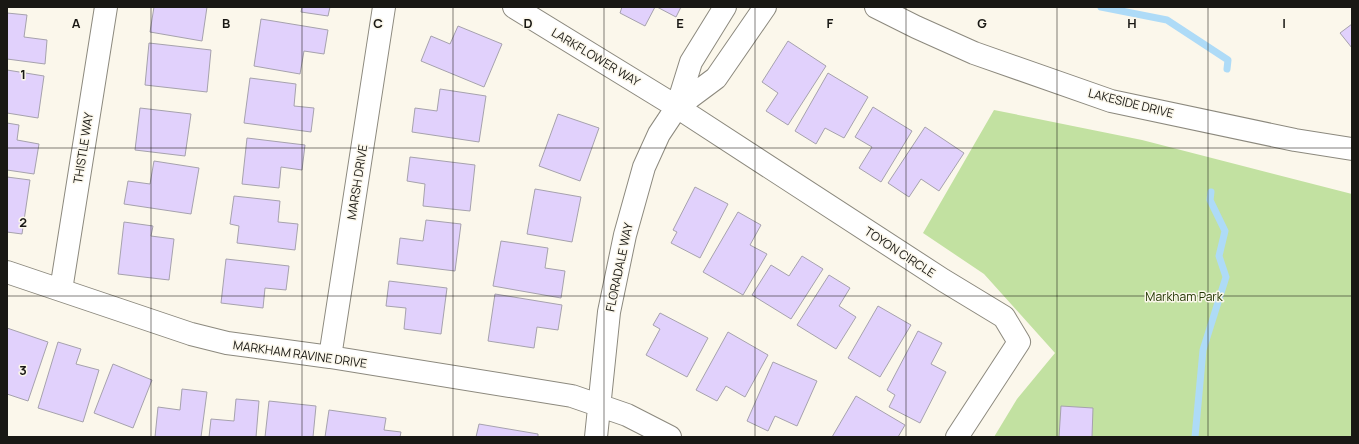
<svg xmlns="http://www.w3.org/2000/svg" width="1359" height="444" font-family="Manrope,sans-serif">
	<rect width="100%" height="100%" fill="#fbf7eb"/>
	<!-- park -->
	<path fill="#c2e1a1" d="M 994,110 L 1142,140 L 1352,194 L 1352,437 L 994,437 L 1017,399 L 1055,353 L 984,274 L 923,233 Z"/>
	<g fill="none" stroke-linecap="round" stroke-linejoin="round">
		<!-- stream -->
		<path stroke="#aedbf7" stroke-width="7" d="M 1101,7 L 1167,20 L 1228,60 L 1227,69
			M 1195,437 L 1203,350 L 1226,277 L 1219,256 L 1225,231 L 1210,200 L 1211,192"/>
	</g>
	<!-- building -->
	<path fill="#e1d1fc" stroke="#a6a2ad" d="M 154,7 L 207,7 L 202,41 L 150,32 Z
		M 302,7 L 330,7 L 328,16 L 301,12 Z
		M 622,7 L 655,7 L 645,26 L 620,13 Z
		M 657,7 L 681,7 L 676,17 Z
		M 7,13 L 27,15 L 24,37 L 47,40 L 45,64 L 7,59 Z
		M 261,19 L 328,30 L 324,54 L 304,51 L 300,74 L 254,66 Z
		M 1352,24 L 1352,48 L 1340,33 Z
		M 458,26 L 502,44 L 484,87 L 421,61 L 431,36 L 450,44 Z
		M 788,41 L 826,66 L 788,125 L 766,111 L 778,93 L 762,82 Z
		M 149,43 L 211,50 L 207,92 L 145,85 Z
		M 7,70 L 44,76 L 38,118 L 7,113 Z
		M 828,73 L 868,97 L 844,138 L 825,128 L 816,144 L 795,131 Z
		M 250,78 L 296,84 L 294,106 L 314,108 L 311,132 L 244,123 Z
		M 440,89 L 486,96 L 479,142 L 412,132 L 415,108 L 437,111 Z
		M 873,107 L 912,131 L 881,182 L 859,168 L 872,147 L 855,137 Z
		M 140,108 L 191,114 L 185,156 L 135,150 Z
		M 558,114 L 599,128 L 580,181 L 539,166 Z
		M 7,123 L 19,125 L 17,140 L 39,144 L 34,174 L 7,170 Z
		M 925,127 L 964,153 L 939,191 L 921,179 L 909,197 L 888,183 Z
		M 247,138 L 305,145 L 302,170 L 281,167 L 279,188 L 242,184 Z
		M 410,157 L 475,165 L 470,211 L 423,206 L 425,184 L 407,181 Z
		M 154,161 L 199,168 L 191,214 L 124,204 L 128,181 L 150,184 Z
		M 7,177 L 30,180 L 22,234 L 7,232 Z
		M 695,187 L 728,204 L 700,258 L 671,243 L 677,232 L 673,230 Z
		M 535,189 L 581,197 L 572,242 L 527,234 Z
		M 234,196 L 280,201 L 278,222 L 298,224 L 295,250 L 237,243 L 239,226 L 230,224 Z
		M 738,212 L 761,225 L 750,245 L 767,254 L 743,295 L 703,272 Z
		M 426,220 L 461,224 L 455,271 L 397,264 L 400,238 L 423,241 Z
		M 124,222 L 153,226 L 151,236 L 174,239 L 169,280 L 118,274 Z
		M 501,241 L 548,248 L 545,268 L 565,271 L 561,298 L 493,286 Z
		M 802,256 L 823,269 L 791,319 L 752,295 L 771,265 L 789,276 Z
		M 226,259 L 289,266 L 286,290 L 265,288 L 263,308 L 221,303 Z
		M 829,275 L 850,288 L 839,306 L 856,317 L 836,349 L 797,325 Z
		M 389,281 L 447,288 L 441,334 L 404,329 L 406,308 L 386,306 Z
		M 495,294 L 562,305 L 558,330 L 537,327 L 534,348 L 488,341 Z
		M 878,306 L 911,325 L 880,377 L 848,358 Z
		M 660,313 L 708,338 L 687,377 L 646,355 L 660,329 L 653,325 Z
		M 7,328 L 48,342 L 28,401 L 7,394 Z
		M 918,331 L 942,343 L 931,364 L 946,372 L 920,423 L 889,407 L 895,395 L 887,390 Z
		M 728,332 L 768,355 L 745,397 L 726,386 L 717,401 L 696,390 Z
		M 58,342 L 81,349 L 76,364 L 99,370 L 83,422 L 38,408 Z
		M 773,362 L 817,381 L 797,426 L 775,416 L 768,431 L 747,421 Z
		M 113,364 L 152,380 L 133,428 L 94,413 Z
		M 182,389 L 207,392 L 201,437 L 155,437 L 158,407 L 180,410 Z
		M 856,396 L 905,425 L 898,437 L 832,437 Z
		M 236,399 L 259,401 L 256,437 L 209,437 L 211,419 L 234,421 Z
		M 269,401 L 316,406 L 313,437 L 265,437 Z
		M 1061,406 L 1093,408 L 1092,437 L 1059,437 Z
		M 329,410 L 386,418 L 384,430 L 401,432 L 400,437 L 325,437 Z
		M 479,424 L 538,434 L 538,437 L 476,437 Z"/>
	<g fill="none" stroke-linecap="round" stroke-linejoin="round">
		<!-- minor casing -->
		<g stroke="#8c897e" stroke-width="24">
			<path id="minor" d="M 514,7 L 677,107 L 943,280 L 1004,317 L 1019,342 L 957,437
				M 677,107 L 716,78 L 765,7
				M 7,272 L 191,334 L 227,343 L 330,357 L 572,396 L 627,415 L 670,437
				M 61,290 L 106,7
				M 330,357 L 384,7
				M 596,437 L 609,312 L 625,235 L 644,167 L 659,134 L 677,107 L 691,62 L 725,7"/>
		</g>
		<!-- tertiary casing -->
		<g stroke="#8c897e" stroke-width="24">
			<path id="tertiary" d="M 876,7 L 916,27 L 974,53 L 1111,101 L 1295,140 L 1352,149"/>
		</g>
		<!-- minor -->
		<use href="#minor" stroke="#fff" stroke-width="22"/>
		<!-- tertiary -->
		<use href="#tertiary" stroke="#fff" stroke-width="22"/>
	</g>
	<!-- grid -->
	<path fill="none" stroke="#191814" stroke-width="1" stroke-opacity="0.55" d="M 151,7 L 151,437M 302,7 L 302,437M 453,7 L 453,437M 604,7 L 604,437M 755,7 L 755,437M 906,7 L 906,437M 1057,7 L 1057,437M 1208,7 L 1208,437M 7,148 L 1352,148M 7,296 L 1352,296"/>
	<g text-anchor="middle" dominant-baseline="central" stroke-width="3" stroke-linejoin="round" paint-order="stroke">
		<!-- street labels -->
		<g font-size="12" fill="#191814" stroke="#fbf7eb">
			<text transform="translate(596 57) rotate(31)">LARKFLOWER WAY</text>
			<text transform="translate(1131 103) rotate(14)">LAKESIDE DRIVE</text>
			<text transform="translate(83 148) rotate(-81)">THISTLE WAY</text>
			<text transform="translate(357 182) rotate(-81)">MARSH DRIVE</text>
			<text transform="translate(900 252) rotate(33)">TOYON CIRCLE</text>
			<text transform="translate(619 267) rotate(-78)">FLORADALE WAY</text>
			<text transform="translate(300 354) rotate(8)">MARKHAM RAVINE DRIVE</text>
		</g>
		<!-- park labels -->
		<g font-size="12" fill="#213501" stroke="#fbf7eb">
			<text x="1184" y="296">Markham Park</text>
		</g>
	</g>
	<g font-size="13" text-anchor="middle" font-weight="bold" fill="#191814" stroke="#fbf7eb" stroke-width="3" stroke-linejoin="round" paint-order="stroke">
		<text x="76" y="28">A</text>
		<text x="226" y="28">B</text>
		<text x="378" y="28">C</text>
		<text x="528" y="28">D</text>
		<text x="680" y="28">E</text>
		<text x="830" y="28">F</text>
		<text x="982" y="28">G</text>
		<text x="1132" y="28">H</text>
		<text x="1284" y="28">I</text>
		<text x="23" y="79">1</text>
		<text x="23" y="227">2</text>
		<text x="23" y="375">3</text>
	</g>
	<!-- border -->
	<rect width="1359" height="444" fill="none" stroke="#191814" stroke-width="16"/>
</svg>
